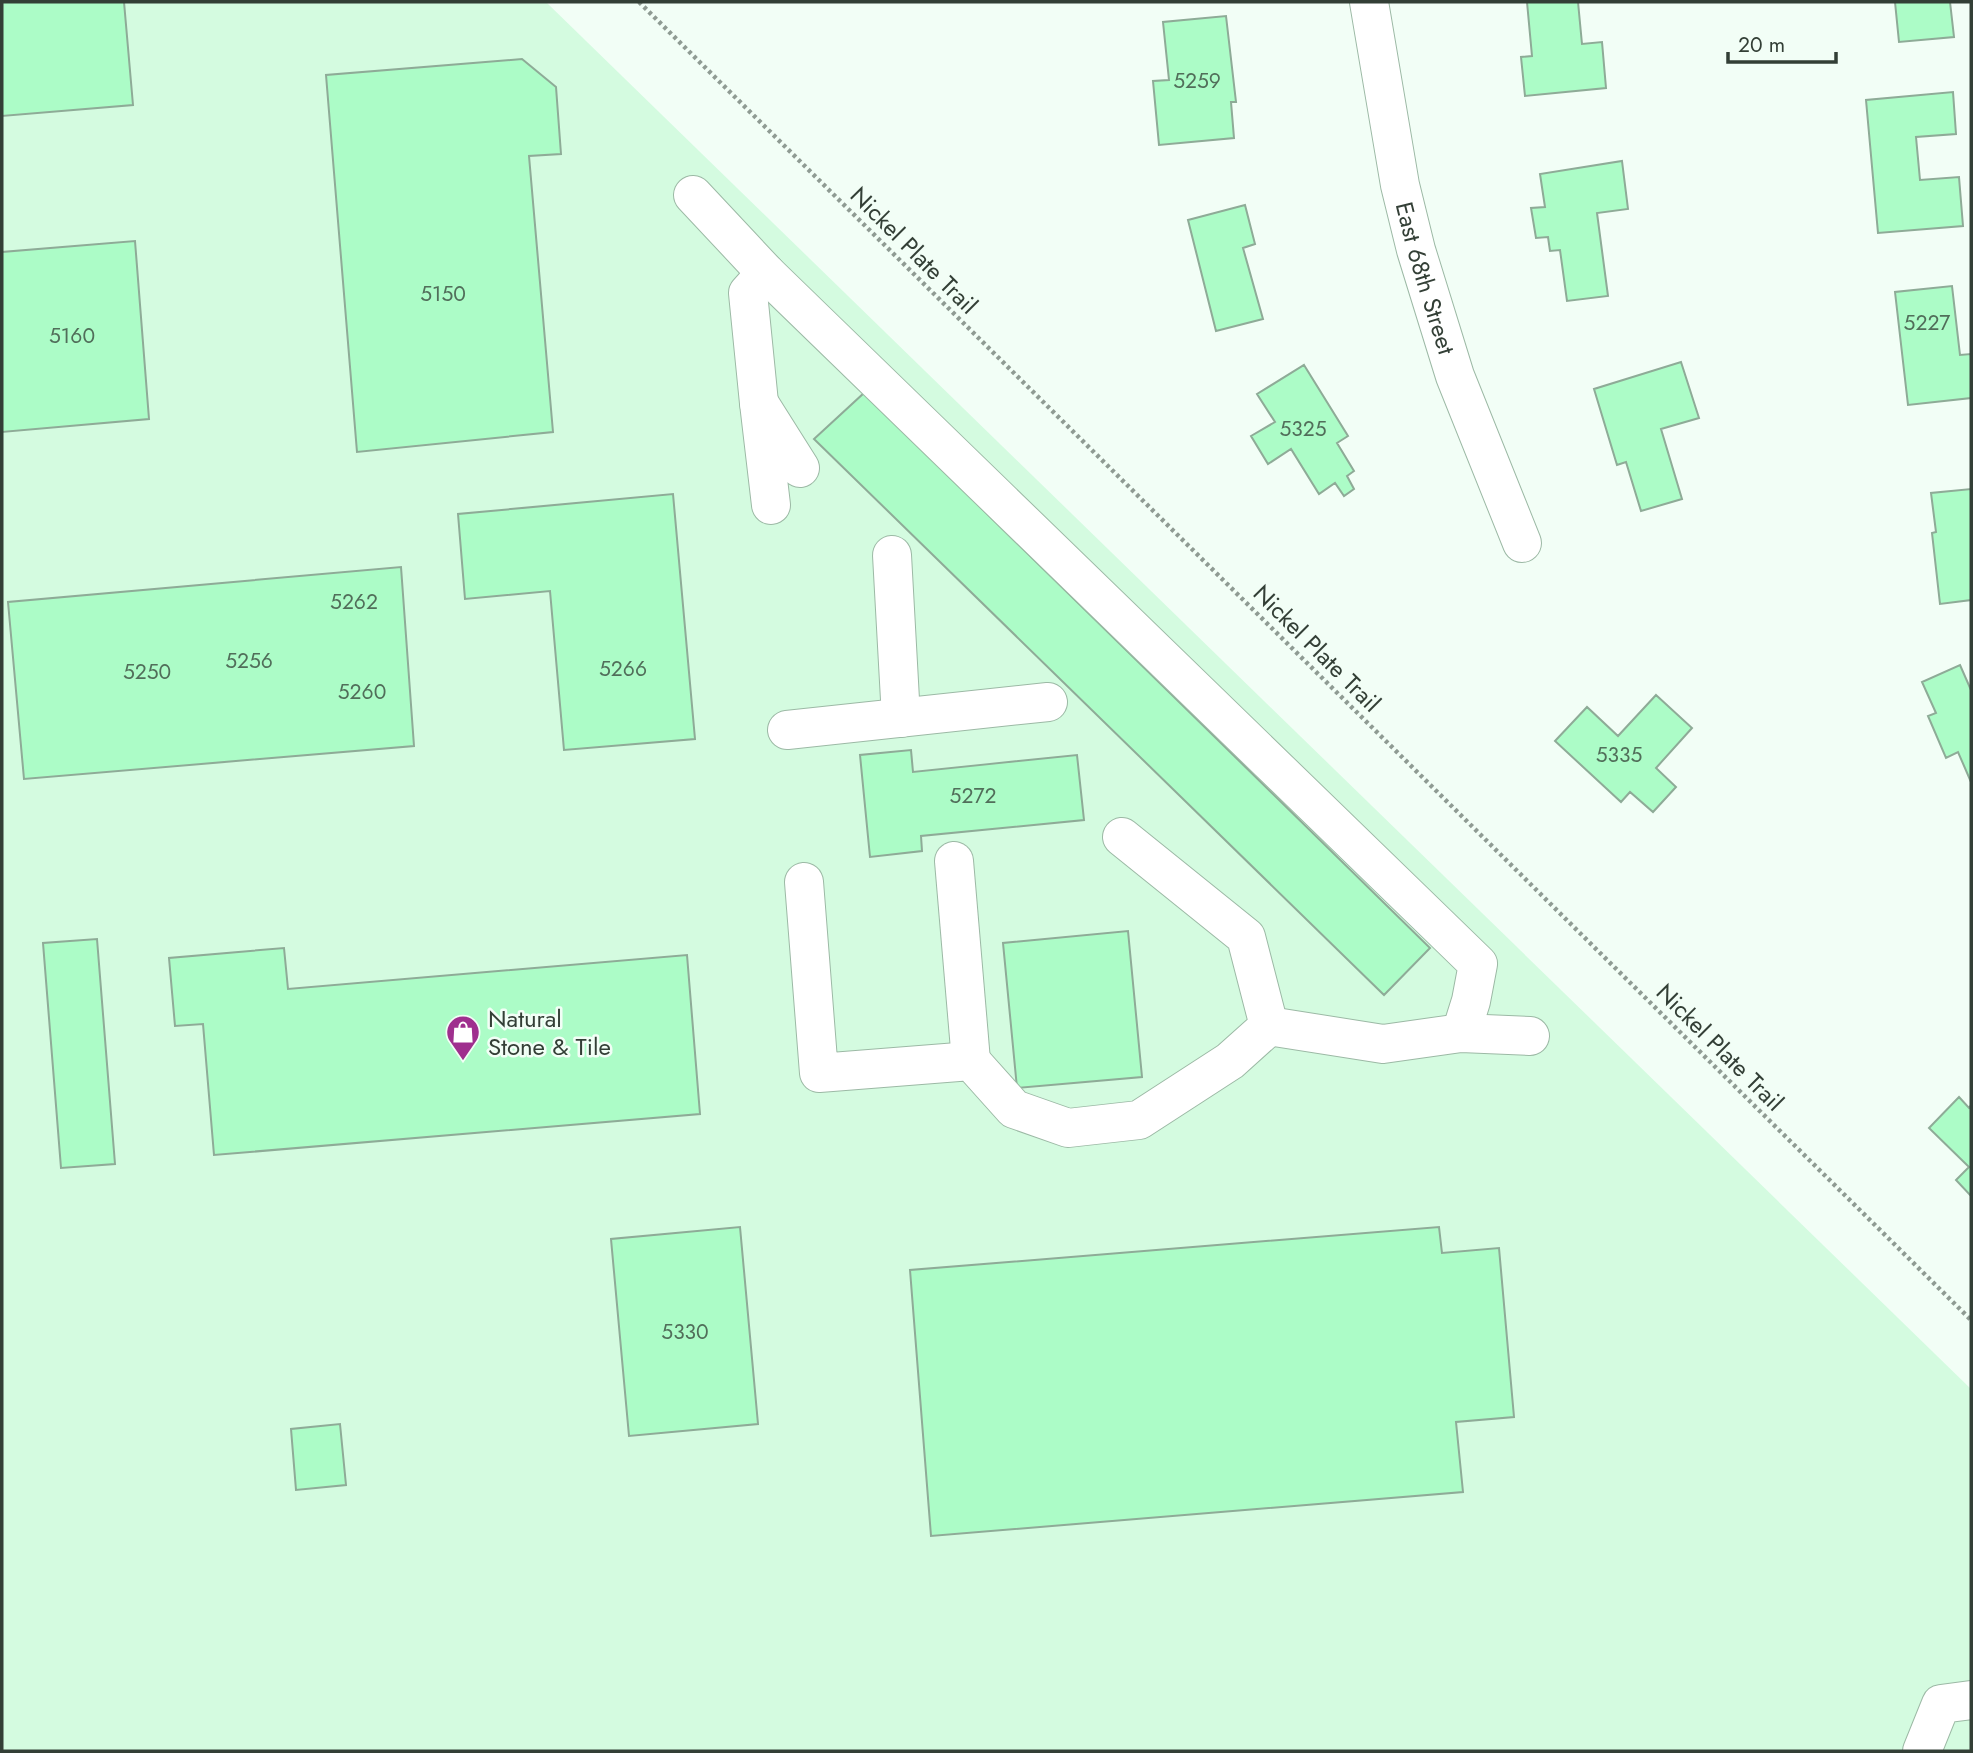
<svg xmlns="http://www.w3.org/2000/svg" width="1973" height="1753" font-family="Jost,sans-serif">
	<rect width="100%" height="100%" fill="#f2fef6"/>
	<!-- built -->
	<path fill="#d4fbe0" d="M 2,2 L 546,2 L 1971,1389 L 1971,1751 L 2,1751 Z"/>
	<!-- building -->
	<path fill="#acfcc7" stroke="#8eab97" stroke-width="2" d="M 2,2 L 124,2 L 133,105 L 2,116 Z
		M 1527,2 L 1578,2 L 1582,44 L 1602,42 L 1606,88 L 1525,96 L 1521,57 L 1532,56 Z
		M 1895,2 L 1950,2 L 1954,37 L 1899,42 Z
		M 1226,16 L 1236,102 L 1231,102 L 1234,138 L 1159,145 L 1153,81 L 1169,80 L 1163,22 Z
		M 522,59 L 556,87 L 561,154 L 529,156 L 553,432 L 357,452 L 326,75 Z
		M 1953,92 L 1956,134 L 1916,137 L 1920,180 L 1959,177 L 1963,226 L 1878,233 L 1866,100 Z
		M 1622,161 L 1628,209 L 1597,213 L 1608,296 L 1567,301 L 1560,250 L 1550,251 L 1548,237 L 1536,238 L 1531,208 L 1545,207 L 1540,174 Z
		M 1245,205 L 1255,244 L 1243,248 L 1263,319 L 1216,331 L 1188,220 Z
		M 135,241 L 149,419 L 2,432 L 2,252 Z
		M 1952,286 L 1960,355 L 1971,354 L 1971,398 L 1908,405 L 1895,292 Z
		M 1681,362 L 1699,418 L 1661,429 L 1682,499 L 1641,511 L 1626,462 L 1617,465 L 1594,389 Z
		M 1304,365 L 1348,436 L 1337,443 L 1354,471 L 1347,476 L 1354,489 L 1344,496 L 1335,483 L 1319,494 L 1291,449 L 1268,464 L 1251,436 L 1275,422 L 1257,394 Z
		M 864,393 L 1430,948 L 1384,995 L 814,439 Z
		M 1971,489 L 1971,600 L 1940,604 L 1932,533 L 1936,532 L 1931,493 Z
		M 673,494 L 695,739 L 564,750 L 550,591 L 465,599 L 458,514 Z
		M 401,567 L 414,746 L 24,779 L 8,602 Z
		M 1960,665 L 1971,690 L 1971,782 L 1958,752 L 1946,758 L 1928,716 L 1936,713 L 1922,682 Z
		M 1656,695 L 1692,728 L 1656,768 L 1676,787 L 1653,812 L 1630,792 L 1621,802 L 1555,741 L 1587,707 L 1618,736 Z
		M 911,750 L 913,772 L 1077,755 L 1084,820 L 921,836 L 922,851 L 870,857 L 860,755 Z
		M 1128,931 L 1142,1077 L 1017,1088 L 1003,943 Z
		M 97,939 L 115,1164 L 61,1168 L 43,943 Z
		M 284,948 L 288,989 L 687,955 L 700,1114 L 214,1155 L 203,1024 L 175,1026 L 169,958 Z
		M 1959,1097 L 1969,1108 L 1971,1105 L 1971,1196 L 1956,1180 L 1969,1167 L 1929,1128 Z
		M 740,1227 L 758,1424 L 629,1436 L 611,1239 Z
		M 1439,1227 L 1442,1253 L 1499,1248 L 1514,1417 L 1456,1422 L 1463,1492 L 931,1536 L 910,1270 Z
		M 340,1424 L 346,1485 L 296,1490 L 291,1429 Z"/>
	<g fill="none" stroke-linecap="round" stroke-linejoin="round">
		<!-- minor casing -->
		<g stroke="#9cb9a5" stroke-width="40">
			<g id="minor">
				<path id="s1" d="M 1369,2 L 1400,185 L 1416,250 L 1455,376 L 1522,543"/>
				<path d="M 693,195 L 766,273 L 748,293 L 759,403"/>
				<path d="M 766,273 L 1478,964 L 1471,1001 L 1461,1033"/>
				<path d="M 771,505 L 759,403 L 800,468"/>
				<path d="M 892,555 L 901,718"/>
				<path d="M 787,730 L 1048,702"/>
				<path d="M 954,861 L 971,1061"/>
				<path d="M 804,882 L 819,1073 L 971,1061 L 1014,1109 L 1068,1128 L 1139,1120 L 1230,1061 L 1269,1026 L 1246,937 L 1122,837"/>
				<path d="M 1269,1026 L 1383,1044 L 1461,1033 L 1530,1036"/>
				<path d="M 1922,1751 L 1941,1704 L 1971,1700"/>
			</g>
		</g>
		<!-- path -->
		<path stroke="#8f9b93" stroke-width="4.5" stroke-dasharray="3.5 3.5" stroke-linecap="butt" d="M 639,2 L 1971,1320"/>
		<!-- minor -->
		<use href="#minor" stroke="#fff" stroke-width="38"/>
	</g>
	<!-- icons -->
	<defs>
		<g id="shop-pin" transform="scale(1.75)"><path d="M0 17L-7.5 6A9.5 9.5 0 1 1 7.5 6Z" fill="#9f2f8e" stroke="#f2fef6"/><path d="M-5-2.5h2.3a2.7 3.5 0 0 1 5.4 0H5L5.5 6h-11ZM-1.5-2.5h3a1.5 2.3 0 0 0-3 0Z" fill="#fff"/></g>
	</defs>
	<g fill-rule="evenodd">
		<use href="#shop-pin" x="463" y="1032"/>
	</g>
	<g text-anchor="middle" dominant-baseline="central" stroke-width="5" stroke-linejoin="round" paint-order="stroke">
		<!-- number labels -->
		<g font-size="21" fill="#516e5a">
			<text x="1197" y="81">5259</text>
			<text x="443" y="294">5150</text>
			<text x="1927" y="323">5227</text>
			<text x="72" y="336">5160</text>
			<text x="1303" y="429">5325</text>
			<text x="354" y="602">5262</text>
			<text x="249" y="661">5256</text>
			<text x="623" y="669">5266</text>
			<text x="147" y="672">5250</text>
			<text x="362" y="692">5260</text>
			<text x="1619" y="755">5335</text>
			<text x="973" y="796">5272</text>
			<text x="685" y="1332">5330</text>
		</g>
		<!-- street labels -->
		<g font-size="24" fill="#333f36" stroke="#f2fef6">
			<text transform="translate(914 250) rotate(45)">Nickel Plate Trail</text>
			<text stroke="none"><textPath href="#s1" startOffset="282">East 68th Street</textPath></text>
			<text transform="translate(1317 648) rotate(45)">Nickel Plate Trail</text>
			<text transform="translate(1720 1047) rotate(45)">Nickel Plate Trail</text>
		</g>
		<!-- poi labels -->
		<g font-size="24" fill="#333f36" stroke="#f2fef6" text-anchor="start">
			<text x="488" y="1018">Natural<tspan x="488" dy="28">Stone &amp; Tile</tspan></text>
		</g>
	</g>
	<!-- border -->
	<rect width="1973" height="1753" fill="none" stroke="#333f36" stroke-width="7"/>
	<!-- scale -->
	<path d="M1728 52v10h108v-10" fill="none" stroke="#333f36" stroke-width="3.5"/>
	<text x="1738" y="52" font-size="21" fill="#333f36" stroke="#f2fef6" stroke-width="5" paint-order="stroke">20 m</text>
</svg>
